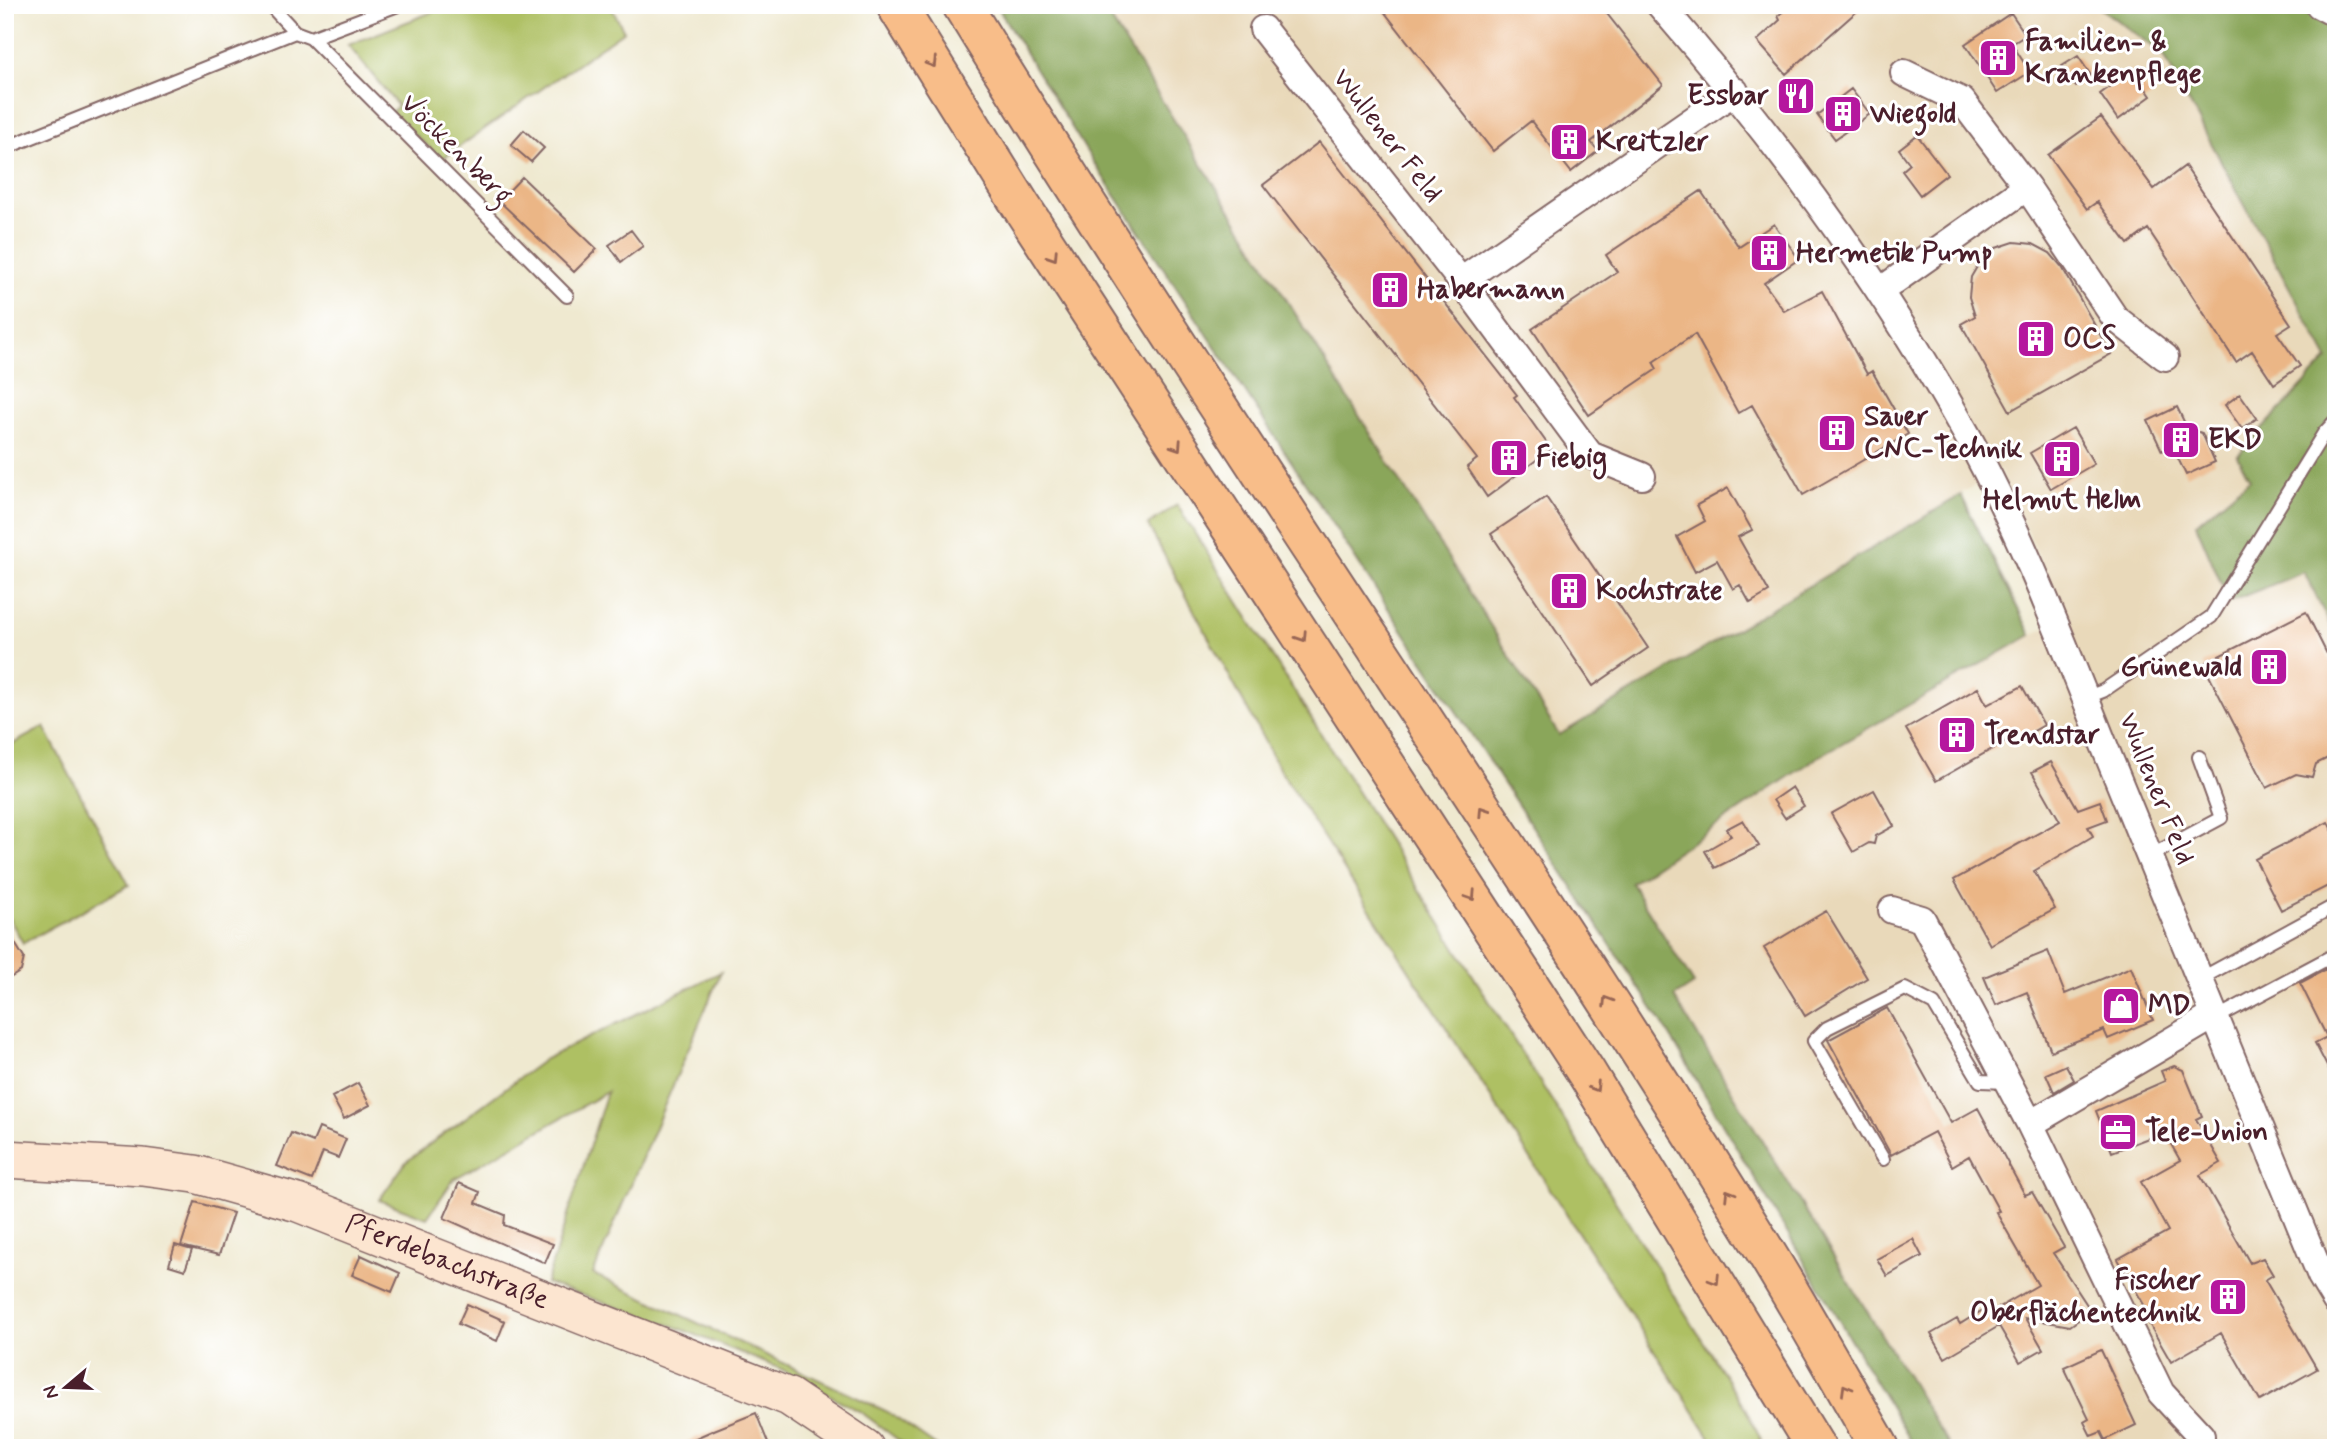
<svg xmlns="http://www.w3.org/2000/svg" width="2341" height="1453" font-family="Mynerve,sans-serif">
	<rect width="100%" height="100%" fill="#fff"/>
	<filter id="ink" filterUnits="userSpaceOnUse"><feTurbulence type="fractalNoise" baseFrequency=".0143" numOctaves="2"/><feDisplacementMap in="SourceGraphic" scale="14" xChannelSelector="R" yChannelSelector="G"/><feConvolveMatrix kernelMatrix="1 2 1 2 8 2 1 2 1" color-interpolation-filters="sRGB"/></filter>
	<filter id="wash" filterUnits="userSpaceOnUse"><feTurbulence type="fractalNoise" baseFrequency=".00686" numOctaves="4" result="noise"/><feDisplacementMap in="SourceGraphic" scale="28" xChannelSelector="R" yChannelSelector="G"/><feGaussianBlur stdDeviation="1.57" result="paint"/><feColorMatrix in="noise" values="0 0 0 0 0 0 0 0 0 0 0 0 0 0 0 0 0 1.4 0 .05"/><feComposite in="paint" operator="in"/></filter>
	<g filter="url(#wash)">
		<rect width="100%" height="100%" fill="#efe9d0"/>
		<!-- built -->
		<path fill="#e9d9ba" d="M 1102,5 L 2096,5 L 2163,54 L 2328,359 L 2237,456 L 2304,572 L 2336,637 L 2336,1448 L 1951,1448 L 1674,997 L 1631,883 L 1818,757 L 2066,616 L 2000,470 L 1559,735 Z"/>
		<!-- green -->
		<path fill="#aec064" stroke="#7c7048" stroke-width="2" d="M 450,5 L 610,5 L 624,31 L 442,159 L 390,113 L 398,106 L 348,45 Z
			M 1177,505 L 1745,1408 L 1765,1448 L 1717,1448 L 1280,770 L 1148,525 Z
			M 44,727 L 129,885 L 23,943 L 5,911 L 5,748 Z
			M 721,972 L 593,1274 L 886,1411 L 939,1448 L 909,1448 L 861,1412 L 781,1369 L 676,1327 L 546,1283 L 607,1092 L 454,1179 L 427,1218 L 379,1200 L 406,1162 L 545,1059 Z"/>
		<!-- forest -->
		<path fill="#8aa65a" stroke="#6a6242" stroke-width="2" d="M 996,5 L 1102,5 L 1559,735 L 1961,495 L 2031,635 L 1818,757 L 1631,883 L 1694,984 L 1674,997 L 1951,1448 L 1915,1448 L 1666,1029 L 1092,160 Z
			M 2096,5 L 2302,5 L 2336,23 L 2336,637 L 2304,572 L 2229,602 L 2196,524 L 2250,479 L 2237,456 L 2328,359 L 2163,54 Z"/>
		<g id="blocks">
			<!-- building -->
			<path fill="#ebb686" d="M 1379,5 L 1600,5 L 1663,85 L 1591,142 L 1598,151 L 1571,172 L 1531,121 L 1493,151 Z
				M 1790,5 L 1864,5 L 1786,74 L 1757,41 L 1780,20 L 1778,16 Z
				M 2011,13 L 2026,35 L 2012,44 L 2030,72 L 1997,93 L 1965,44 Z
				M 2078,56 L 2092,77 L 2076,87 L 2062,66 Z
				M 2133,70 L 2151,96 L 2118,120 L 2100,94 Z
				M 1851,89 L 1870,114 L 1835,139 L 1817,115 Z
				M 2101,117 L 2154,189 L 2185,166 L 2291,324 L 2277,333 L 2300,366 L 2274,384 L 2252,351 L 2236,362 L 2148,229 L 2128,244 L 2097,202 L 2087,209 L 2048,155 Z
				M 524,130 L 544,148 L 531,162 L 511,145 Z
				M 1917,135 L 1947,174 L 1920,195 L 1902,171 L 1910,164 L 1899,149 Z
				M 1319,142 L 1517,395 L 1514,397 L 1551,449 L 1487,497 L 1467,467 L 1477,459 L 1263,185 Z
				M 522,177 L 597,249 L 574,272 L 499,201 Z
				M 1701,191 L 1739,247 L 1774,224 L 1799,259 L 1764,283 L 1784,311 L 1822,291 L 1867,374 L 1872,371 L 1908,434 L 1803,495 L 1752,405 L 1738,413 L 1695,334 L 1653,362 L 1657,369 L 1589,415 L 1532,329 L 1617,272 L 1606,255 Z
				M 631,230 L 643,246 L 621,262 L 609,245 Z
				M 2014,242 L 2033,244 L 2050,253 L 2062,267 L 2111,354 L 2010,411 L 1961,324 L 1975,316 L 1969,297 L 1971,277 L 1981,260 L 1996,248 Z
				M 2240,394 L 2257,418 L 2242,429 L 2225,405 Z
				M 2177,407 L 2187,428 L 2202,433 L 2215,462 L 2186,475 L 2172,446 L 2162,451 L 2148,421 Z
				M 2073,428 L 2094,464 L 2051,489 L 2030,453 Z
				M 1728,488 L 1752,530 L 1738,537 L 1769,592 L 1750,603 L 1740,585 L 1733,589 L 1717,560 L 1695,572 L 1677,537 L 1705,521 L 1697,505 Z
				M 1546,497 L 1648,648 L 1593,686 L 1491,534 Z
				M 2306,612 L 2336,672 L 2336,754 L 2316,764 L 2312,777 L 2296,774 L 2267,788 L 2203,664 Z
				M 2022,686 L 2044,725 L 2010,745 L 2008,740 L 1936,781 L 1906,729 L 1978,688 L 1987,705 Z
				M 2051,762 L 2078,809 L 2100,801 L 2107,820 L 2088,827 L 2093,836 L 2034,871 L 2055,909 L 1990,945 L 1954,880 L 2060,821 L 2032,772 Z
				M 1792,787 L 1804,806 L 1785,818 L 1773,800 Z
				M 1874,790 L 1894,826 L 1876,836 L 1874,844 L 1869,843 L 1853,852 L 1831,814 Z
				M 1743,820 L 1759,846 L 1715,868 L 1705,851 L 1731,836 L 1726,829 Z
				M 2328,822 L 2336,838 L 2336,882 L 2281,910 L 2255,859 Z
				M 1826,911 L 1867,978 L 1805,1016 L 1764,948 Z
				M 5,927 L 24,958 L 21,971 L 5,981 Z
				M 2048,951 L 2065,994 L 2131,967 L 2153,1020 L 2108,1039 L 2104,1030 L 2051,1051 L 2027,992 L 1996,1005 L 1984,977 Z
				M 2336,964 L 2336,1084 L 2315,1043 L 2327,1037 L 2300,983 Z
				M 1887,1008 L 1951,1123 L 1978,1108 L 2025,1195 L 2032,1192 L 2064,1247 L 2053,1253 L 2091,1311 L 2070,1326 L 2025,1318 L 2043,1349 L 2020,1362 L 1999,1326 L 1945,1358 L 1931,1334 L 1957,1319 L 1960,1324 L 1988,1307 L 1991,1312 L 2038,1285 L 1996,1212 L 1999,1211 L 1969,1156 L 1952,1166 L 1934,1132 L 1891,1155 L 1828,1040 Z
				M 2066,1065 L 2074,1080 L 2054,1092 L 2046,1074 Z
				M 2174,1066 L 2183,1070 L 2202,1116 L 2196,1119 L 2221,1163 L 2200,1175 L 2250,1263 L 2263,1258 L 2273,1275 L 2265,1280 L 2317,1369 L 2260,1401 L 2221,1333 L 2171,1362 L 2148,1322 L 2152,1319 L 2135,1289 L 2138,1275 L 2125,1272 L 2118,1259 L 2168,1231 L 2141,1182 L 2180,1160 L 2164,1132 L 2112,1152 L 2096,1111 L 2165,1081 L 2161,1071 Z
				M 358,1083 L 370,1105 L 344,1119 L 332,1097 Z
				M 319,1128 L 346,1139 L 338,1158 L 323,1152 L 312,1180 L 277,1166 L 291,1133 L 313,1142 Z
				M 459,1183 L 480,1192 L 476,1203 L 505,1215 L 504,1225 L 553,1244 L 545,1263 L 444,1218 Z
				M 195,1202 L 233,1213 L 219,1255 L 181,1246 Z
				M 1913,1239 L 1922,1256 L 1887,1276 L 1877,1259 Z
				M 175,1245 L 192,1250 L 185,1270 L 169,1265 Z
				M 361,1255 L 400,1273 L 392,1292 L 352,1275 Z
				M 467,1304 L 505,1321 L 497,1341 L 458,1324 Z
				M 2101,1350 L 2136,1425 L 2105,1440 L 2101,1432 L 2091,1436 L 2084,1422 L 2089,1419 L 2064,1367 Z
				M 756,1413 L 770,1448 L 673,1448 L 714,1430 Z"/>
		</g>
	</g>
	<g filter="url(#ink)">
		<use href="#blocks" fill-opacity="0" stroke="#846665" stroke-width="2"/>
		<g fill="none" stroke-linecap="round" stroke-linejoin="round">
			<!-- lane casing -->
			<g stroke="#846665" stroke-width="16">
				<path id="lane" d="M 270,5 L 295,32
					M 311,38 L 567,296
					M 5,148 L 295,32 L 311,38 L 398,5
					M 2085,698 L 2103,691 L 2211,617 L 2324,433 L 2336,420
					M 2150,856 L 2221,818 L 2199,757
					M 2200,979 L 2336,905
					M 2216,1018 L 2336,954
					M 1883,1159 L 1814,1041 L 1827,1028 L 1905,989 L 1934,1004 L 1980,1081 L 2008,1082"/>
			</g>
			<!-- street casing -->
			<g stroke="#846665" stroke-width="30">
				<path id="street" d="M 1660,5 C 1776,139 1881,280 1967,435 C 2024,538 2066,651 2110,760 C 2181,932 2250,1104 2321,1276 L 2336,1301
					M 2319,5 L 2336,14
					M 1263,29 L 1461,281
					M 1904,73 L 1962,101 L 2027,187
					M 1880,291 L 2027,187 L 2115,318 L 2165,357
					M 1642,476 L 1590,455 L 1461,281 L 1735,91
					M 1892,910 L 1922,919 L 2030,1124 L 2215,1015
					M 2030,1124 L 2161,1393 L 2201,1436"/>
			</g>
			<!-- secondary casing -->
			<g stroke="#846665" stroke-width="40">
				<g id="secondary">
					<path id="s1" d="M 5,1159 L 143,1167 L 195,1174 L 298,1203 L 789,1397 L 865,1448"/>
				</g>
			</g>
			<!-- highway casing -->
			<g stroke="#846665" stroke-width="42">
				<path id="highway" d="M 896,5 L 1021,206 L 1586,1072 L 1816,1448
					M 962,5 C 1217,420 1498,819 1754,1233 C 1798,1303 1838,1376 1880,1448"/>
			</g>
			<!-- lane -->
			<use href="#lane" stroke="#fff" stroke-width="12"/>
			<!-- street -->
			<use href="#street" stroke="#fff" stroke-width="26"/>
			<!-- secondary -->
			<use href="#secondary" stroke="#fce5d0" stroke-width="37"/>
			<!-- highway -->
			<use href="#highway" stroke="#f8bd89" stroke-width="38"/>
		</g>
		<!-- one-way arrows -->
		<defs><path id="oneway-chevron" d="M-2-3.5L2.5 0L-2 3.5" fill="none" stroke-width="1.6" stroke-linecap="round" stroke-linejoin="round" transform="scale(1.75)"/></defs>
		<g stroke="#986655">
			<use href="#oneway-chevron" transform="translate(932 63) rotate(58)"/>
			<use href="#oneway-chevron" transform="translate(1053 256) rotate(57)"/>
			<use href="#oneway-chevron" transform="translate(1177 446) rotate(57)"/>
			<use href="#oneway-chevron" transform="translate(1302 637) rotate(57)"/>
			<use href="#oneway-chevron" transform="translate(1483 811) rotate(-123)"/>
			<use href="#oneway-chevron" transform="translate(1471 896) rotate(57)"/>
			<use href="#oneway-chevron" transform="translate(1607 1001) rotate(-122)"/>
			<use href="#oneway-chevron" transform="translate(1595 1087) rotate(58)"/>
			<use href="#oneway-chevron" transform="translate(1729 1194) rotate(-122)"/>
			<use href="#oneway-chevron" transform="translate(1715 1280) rotate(58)"/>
			<use href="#oneway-chevron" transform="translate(1846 1389) rotate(-120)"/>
		</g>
	</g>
	<!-- icons -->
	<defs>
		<g id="building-square" transform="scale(2.0125)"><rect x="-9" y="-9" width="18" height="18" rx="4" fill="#b5179e" stroke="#fff"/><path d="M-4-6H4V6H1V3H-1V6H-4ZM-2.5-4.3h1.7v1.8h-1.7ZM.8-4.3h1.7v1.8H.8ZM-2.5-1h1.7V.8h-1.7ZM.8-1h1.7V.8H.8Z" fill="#fff"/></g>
		<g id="restaurant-square" transform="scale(2.0125)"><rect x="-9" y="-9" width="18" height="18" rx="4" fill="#b5179e" stroke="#fff"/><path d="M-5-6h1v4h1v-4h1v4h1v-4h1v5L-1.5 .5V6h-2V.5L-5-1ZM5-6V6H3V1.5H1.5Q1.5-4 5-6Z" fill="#fff"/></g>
		<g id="shop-square" transform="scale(2.0125)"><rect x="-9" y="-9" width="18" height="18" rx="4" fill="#b5179e" stroke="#fff"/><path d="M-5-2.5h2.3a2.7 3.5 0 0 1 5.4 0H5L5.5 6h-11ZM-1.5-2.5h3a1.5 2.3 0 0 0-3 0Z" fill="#fff"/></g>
		<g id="office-square" transform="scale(2.0125)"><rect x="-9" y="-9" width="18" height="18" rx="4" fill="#b5179e" stroke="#fff"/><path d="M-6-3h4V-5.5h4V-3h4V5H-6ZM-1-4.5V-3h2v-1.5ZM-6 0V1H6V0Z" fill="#fff"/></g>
	</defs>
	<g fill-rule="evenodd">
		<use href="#building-square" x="1998" y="58"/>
		<use href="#restaurant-square" x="1796" y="96"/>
		<use href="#building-square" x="1843" y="114"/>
		<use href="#building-square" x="1569" y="142"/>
		<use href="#building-square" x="1769" y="253"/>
		<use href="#building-square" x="1390" y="290"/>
		<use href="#building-square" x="2036" y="339"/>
		<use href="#building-square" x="1837" y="433"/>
		<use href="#building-square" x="2181" y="440"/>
		<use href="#building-square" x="1509" y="458"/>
		<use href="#building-square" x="2062" y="459"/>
		<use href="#building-square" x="1569" y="591"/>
		<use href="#building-square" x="2269" y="667"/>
		<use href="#building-square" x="1957" y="735"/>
		<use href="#shop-square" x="2121" y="1006"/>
		<use href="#office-square" x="2118" y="1132"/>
		<use href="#building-square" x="2228" y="1297"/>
	</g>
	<g text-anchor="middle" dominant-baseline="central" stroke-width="6" stroke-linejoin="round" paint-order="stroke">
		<!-- poi labels -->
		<g font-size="28" font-weight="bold" fill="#4a1f2b" stroke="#fff" text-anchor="start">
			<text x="2025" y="42">Familien- &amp;<tspan x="2025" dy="32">Krankenpflege</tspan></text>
			<text x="1769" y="96" text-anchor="end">Essbar</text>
			<text x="1870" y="114">Wiegold</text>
			<text x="1596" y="142">Kreitzler</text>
			<text x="1796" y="253">Hermetik Pump</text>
			<text x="1417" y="290">Habermann</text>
			<text x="2063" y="339">OCS</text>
			<text x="1864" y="417">Sauer<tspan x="1864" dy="32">CNC-Technik</tspan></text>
			<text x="2208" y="440">EKD</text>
			<text x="1536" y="458">Fiebig</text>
			<text x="2062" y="500" text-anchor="middle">Helmut Helm</text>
			<text x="1596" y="591">Kochstrate</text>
			<text x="2242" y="667" text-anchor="end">Grünewald</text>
			<text x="1984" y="735">Trendstar</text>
			<text x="2148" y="1006">MD</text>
			<text x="2145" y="1132">Tele-Union</text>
			<text x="2201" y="1281" text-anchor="end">Fischer<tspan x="2201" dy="32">Oberflächentechnik</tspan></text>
		</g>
		<!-- street labels -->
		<g font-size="28" fill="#4a1f2b" stroke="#fff">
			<text transform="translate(1387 136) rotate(52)">Wullener Feld</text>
			<text transform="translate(456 150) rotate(45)">Vöckenberg</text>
			<text transform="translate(2156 789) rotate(68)">Wullener Feld</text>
			<text stroke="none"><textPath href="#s1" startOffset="458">Pferdebachstraße</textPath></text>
		</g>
	</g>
	<!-- margin -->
	<rect width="2341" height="1453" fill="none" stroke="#fff" stroke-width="28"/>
	<!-- north arrow -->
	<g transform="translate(66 1387) rotate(251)" stroke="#ffffff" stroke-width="5" paint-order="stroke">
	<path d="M0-5L12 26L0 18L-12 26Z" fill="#4a1f2b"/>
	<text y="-10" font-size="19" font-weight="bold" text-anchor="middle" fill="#4a1f2b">N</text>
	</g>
</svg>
